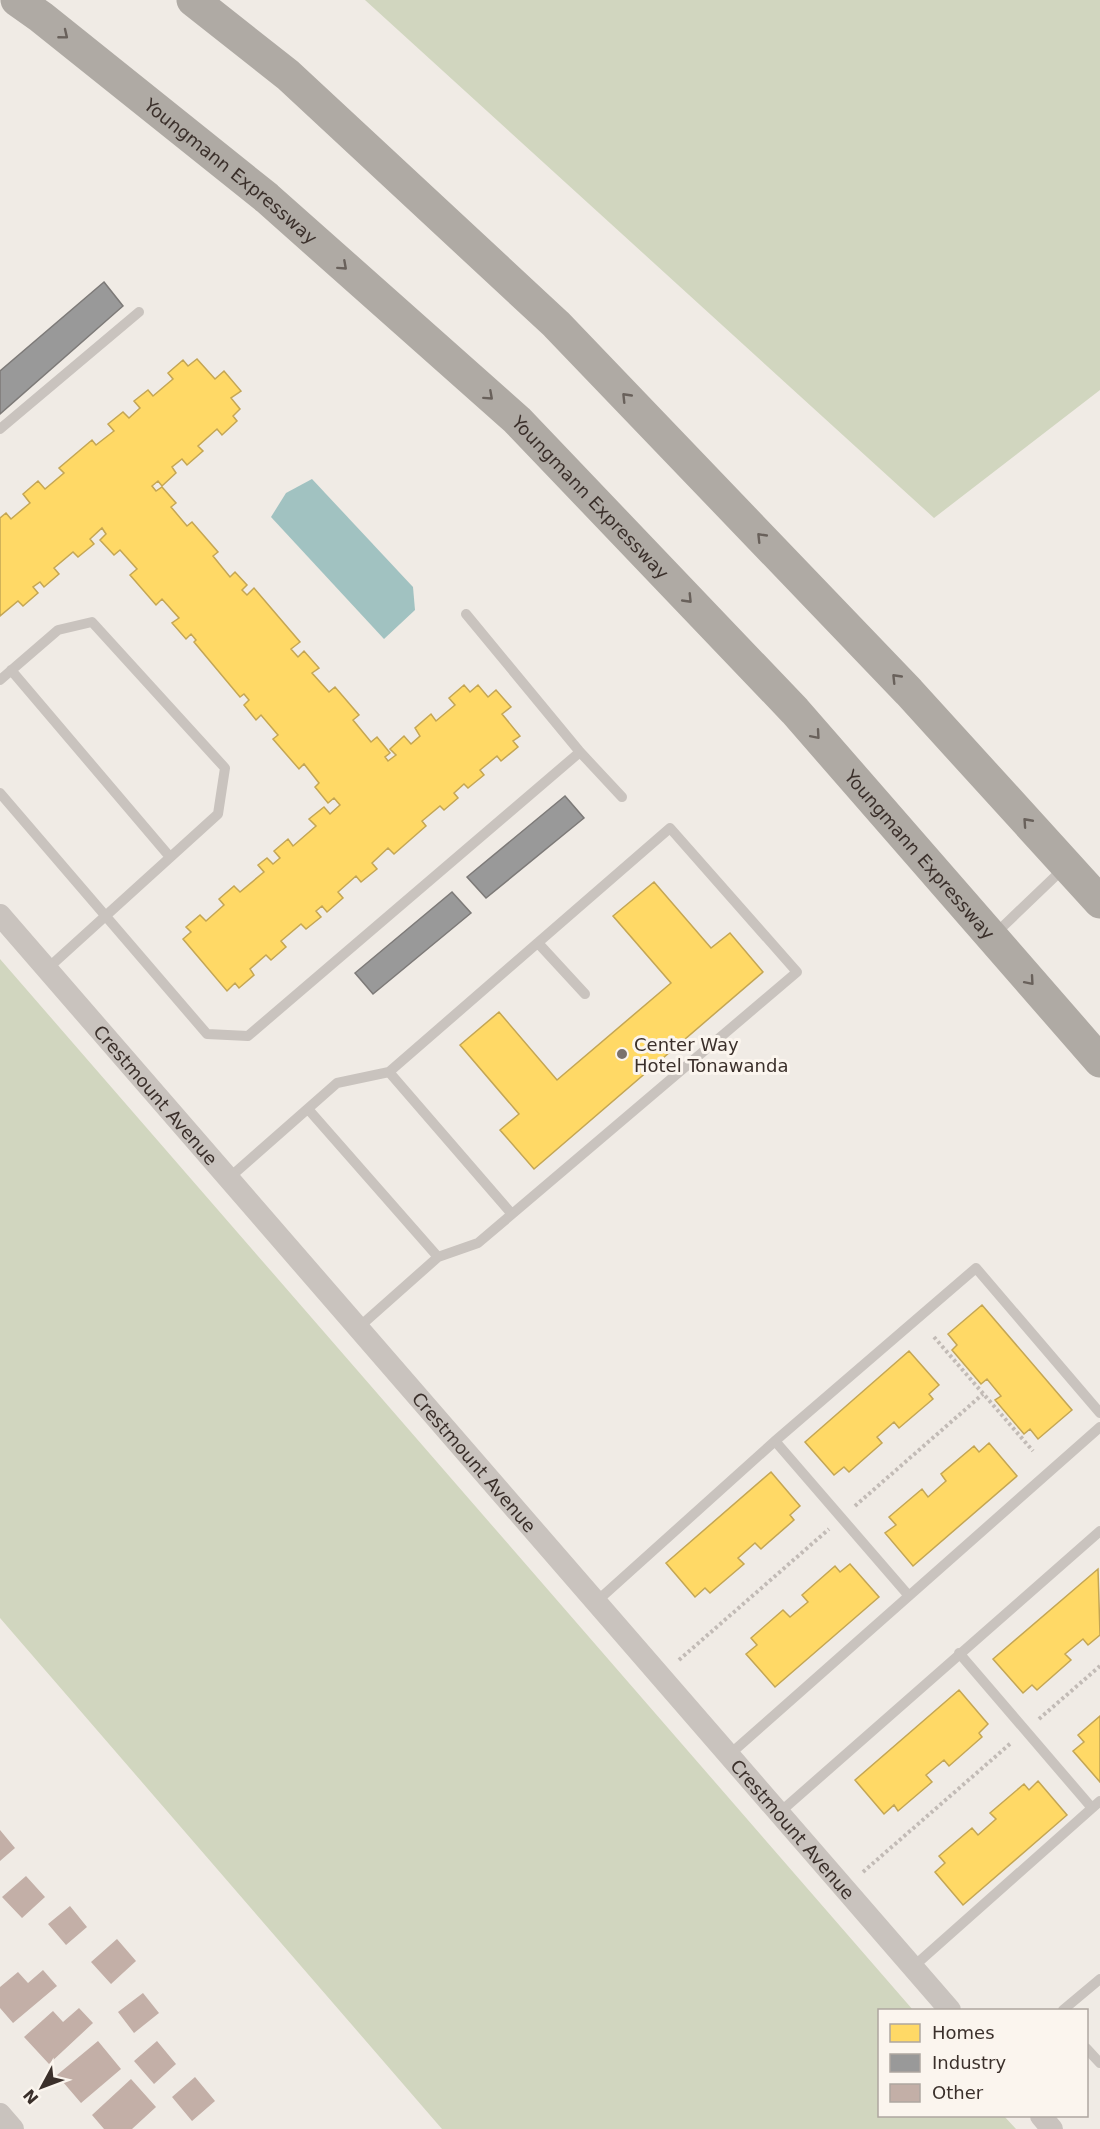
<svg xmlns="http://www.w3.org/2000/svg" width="1100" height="2129" font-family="'DejaVu Sans',sans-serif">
	<rect width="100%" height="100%" fill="#f0ebe5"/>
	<!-- green -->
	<path fill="#d1d6bf" d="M 365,0 L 1100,0 L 1100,390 L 934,518 Z
		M 0,959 L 913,2010 L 880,2010 L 880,2116 L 1004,2116 L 1016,2129 L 442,2129 L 0,1618 Z"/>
	<!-- water -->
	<path fill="#a1c2c1" d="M 312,479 L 413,587 L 415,610 L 384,639 L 271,517 L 286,493 Z"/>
	<!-- homes -->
	<path fill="#ffd966" stroke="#c4a654" stroke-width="1.5" d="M 197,359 L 215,379 L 224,371 L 241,391 L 231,398 L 240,409 L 233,416 L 237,421 L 222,435 L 217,429 L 198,446 L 203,451 L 187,465 L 182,459 L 172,467 L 176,473 L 162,486 L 158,481 L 152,486 L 156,491 L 162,487 L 176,503 L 171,507 L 187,526 L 192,522 L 218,552 L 213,556 L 230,577 L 235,572 L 247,585 L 242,590 L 247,595 L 254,588 L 300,642 L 291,649 L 298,657 L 304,651 L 319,668 L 312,673 L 329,692 L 335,687 L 359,715 L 353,720 L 371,742 L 377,737 L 390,753 L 385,757 L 388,761 L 396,755 L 390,749 L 404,736 L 411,744 L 420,736 L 415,728 L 431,714 L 436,721 L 455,705 L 449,698 L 464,685 L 470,692 L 478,685 L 488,697 L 496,690 L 511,707 L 502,714 L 520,736 L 513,741 L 518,747 L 501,761 L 497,756 L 480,770 L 484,775 L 468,788 L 464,784 L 454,793 L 458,798 L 444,810 L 440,806 L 422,821 L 426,826 L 394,854 L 388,848 L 372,863 L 377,869 L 361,882 L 356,876 L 338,892 L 343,898 L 327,912 L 322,906 L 316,911 L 321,917 L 306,929 L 301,924 L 281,941 L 286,947 L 271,960 L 266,955 L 250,969 L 254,975 L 239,988 L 235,983 L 227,991 L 183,939 L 191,932 L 186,927 L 200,915 L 206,921 L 224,905 L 219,899 L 234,886 L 240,892 L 264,872 L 258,865 L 267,858 L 273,864 L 280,858 L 274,851 L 288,839 L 293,846 L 316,826 L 309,819 L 324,807 L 330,814 L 340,805 L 334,798 L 328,803 L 315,787 L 319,783 L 304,764 L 299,769 L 273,739 L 278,735 L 261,715 L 256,720 L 244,705 L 249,700 L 244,694 L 240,697 L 194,642 L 196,640 L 191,634 L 186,639 L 172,623 L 179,618 L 162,599 L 156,605 L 130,575 L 137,569 L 120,550 L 114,555 L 100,540 L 106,534 L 102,528 L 90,539 L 94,544 L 78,557 L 73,552 L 54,568 L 59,574 L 44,587 L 40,582 L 33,587 L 38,593 L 23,606 L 18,601 L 0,616 L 0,518 L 6,513 L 11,519 L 30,503 L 23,494 L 38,481 L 45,489 L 64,473 L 59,468 L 92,440 L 96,445 L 114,431 L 108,424 L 123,412 L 129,418 L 140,408 L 134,401 L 148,390 L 153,396 L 173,379 L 168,373 L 183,360 L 188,366 Z
		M 654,882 L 711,948 L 730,933 L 763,972 L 534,1169 L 500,1130 L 519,1114 L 460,1045 L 499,1012 L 557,1080 L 671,983 L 613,916 Z
		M 982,1305 L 1072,1410 L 1038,1439 L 1030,1429 L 1024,1434 L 995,1400 L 1001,1396 L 987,1379 L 981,1384 L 952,1350 L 957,1345 L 948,1334 Z
		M 909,1351 L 939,1385 L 929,1394 L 933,1399 L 899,1428 L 894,1422 L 877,1437 L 882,1443 L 849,1472 L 844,1467 L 834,1475 L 805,1442 Z
		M 989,1443 L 1017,1476 L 913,1566 L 885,1533 L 896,1525 L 889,1517 L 922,1489 L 928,1497 L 946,1481 L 941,1474 L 974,1446 L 979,1452 Z
		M 771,1472 L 800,1506 L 790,1515 L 794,1520 L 761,1549 L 755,1543 L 738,1558 L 744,1564 L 710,1593 L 705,1588 L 695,1597 L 666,1563 Z
		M 850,1564 L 879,1597 L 775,1687 L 746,1654 L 757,1645 L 751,1638 L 783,1610 L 790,1617 L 808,1602 L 802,1595 L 835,1566 L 840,1572 Z
		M 1098,1569 L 1100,1635 L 1088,1645 L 1083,1639 L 1065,1654 L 1071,1660 L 1037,1690 L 1032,1685 L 1023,1693 L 993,1659 Z
		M 959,1690 L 988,1724 L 979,1733 L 982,1737 L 949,1766 L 944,1760 L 926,1775 L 932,1782 L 898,1811 L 894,1805 L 884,1814 L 855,1780 Z
		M 1100,1716 L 1100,1782 L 1073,1751 L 1084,1742 L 1078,1735 Z
		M 1038,1781 L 1067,1815 L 963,1905 L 935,1872 L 945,1863 L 939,1856 L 972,1828 L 978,1835 L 996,1819 L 990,1813 L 1024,1784 L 1029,1790 Z"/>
	<!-- industry -->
	<path fill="#999" stroke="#7d7a78" stroke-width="1.5" d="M 104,282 L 123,306 L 0,414 L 0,371 Z
		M 565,796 L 584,818 L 486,898 L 467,877 Z
		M 452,892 L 471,913 L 373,994 L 355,973 Z"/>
	<!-- building -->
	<path fill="#c3afa7" d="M 0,1830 L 15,1848 L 0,1861 Z
		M 26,1876 L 45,1897 L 22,1918 L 2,1897 Z
		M 70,1906 L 87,1927 L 66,1945 L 48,1924 Z
		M 117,1939 L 136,1961 L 111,1984 L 91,1962 Z
		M 43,1970 L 57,1986 L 13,2023 L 0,2008 L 0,1987 L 18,1972 L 28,1983 Z
		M 143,1993 L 159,2013 L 134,2033 L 118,2012 Z
		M 79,2008 L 93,2023 L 49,2064 L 24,2037 L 53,2011 L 63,2022 Z
		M 98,2041 L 121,2069 L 81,2103 L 57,2075 Z
		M 157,2041 L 176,2064 L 154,2084 L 134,2061 Z
		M 195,2077 L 215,2101 L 192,2121 L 172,2097 Z
		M 131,2079 L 156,2107 L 132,2129 L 104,2129 L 92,2115 Z"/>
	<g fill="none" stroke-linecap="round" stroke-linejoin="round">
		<!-- path -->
		<path stroke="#c2bbb6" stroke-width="4" stroke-dasharray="3 3" stroke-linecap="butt" d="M 934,1337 L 1033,1451
			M 855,1506 L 983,1394
			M 679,1660 L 829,1529
			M 1039,1719 L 1100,1666
			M 863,1872 L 1011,1743"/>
		<!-- lane -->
		<path stroke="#c9c3be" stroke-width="10" d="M 0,429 L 139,312
			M 466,614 L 580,752 L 622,797
			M 11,670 L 170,857
			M 0,680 L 58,630 L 92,622 L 225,768 L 218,814 L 47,969
			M 0,793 L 207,1034 L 248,1036 L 580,752
			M 994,935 L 1065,867
			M 538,943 L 585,994
			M 389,1072 L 511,1213
			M 308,1109 L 438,1257
			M 229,1178 L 337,1083 L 389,1072 L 670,828 L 797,972 L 478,1243 L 438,1257 L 358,1328
			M 775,1441 L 909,1596
			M 596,1602 L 775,1441 L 976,1268 L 1100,1413
			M 959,1653 L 1092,1808
			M 729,1755 L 1100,1427
			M 779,1813 L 1100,1531
			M 913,1967 L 1100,1801
			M 1063,2010 L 1100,1979
			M 1086,2048 L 1100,2063"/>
		<!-- street -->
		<g stroke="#c9c3be" stroke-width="22">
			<path id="s1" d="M 0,915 L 950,2010"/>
			<path d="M 0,2114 L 13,2129"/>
			<path d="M 1041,2116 L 1052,2129"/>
		</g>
		<!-- highway -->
		<g stroke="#afaaa4" stroke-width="33">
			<path id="s2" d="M 17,0 L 41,17 L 267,198 L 517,420 L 795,711 L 1100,1061"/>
			<path d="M 193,0 L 288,75 L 556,324 L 909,692 L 1100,902"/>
		</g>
	</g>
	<!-- one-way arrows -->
	<defs><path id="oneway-chevron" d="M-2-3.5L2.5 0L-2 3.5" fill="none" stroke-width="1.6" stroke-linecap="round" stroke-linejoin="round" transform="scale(1.5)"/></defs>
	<g stroke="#69615b">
		<use href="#oneway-chevron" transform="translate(64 35) rotate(39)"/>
		<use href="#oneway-chevron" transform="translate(343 266) rotate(42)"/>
		<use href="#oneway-chevron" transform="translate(489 396) rotate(42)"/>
		<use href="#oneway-chevron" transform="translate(626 397) rotate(-134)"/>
		<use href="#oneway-chevron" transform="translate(761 537) rotate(-134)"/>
		<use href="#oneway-chevron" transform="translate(688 599) rotate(46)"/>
		<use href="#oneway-chevron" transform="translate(896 678) rotate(-134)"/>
		<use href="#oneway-chevron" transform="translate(816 735) rotate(49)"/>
		<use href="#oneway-chevron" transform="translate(1027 822) rotate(-132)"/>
		<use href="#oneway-chevron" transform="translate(1030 981) rotate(49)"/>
	</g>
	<!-- markers -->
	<circle fill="#7a716c" stroke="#fbf5ee" stroke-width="2" cx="622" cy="1054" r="6"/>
	<g text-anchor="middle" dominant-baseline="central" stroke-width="6" stroke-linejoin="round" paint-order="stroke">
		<!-- street labels -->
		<g font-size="18" fill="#3b302b" stroke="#fbf5ee">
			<text stroke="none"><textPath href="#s2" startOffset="274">Youngmann Expressway</textPath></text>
			<text stroke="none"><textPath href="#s2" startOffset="760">Youngmann Expressway</textPath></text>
			<text stroke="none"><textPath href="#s2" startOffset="1246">Youngmann Expressway</textPath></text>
			<text stroke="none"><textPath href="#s1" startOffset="238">Crestmount Avenue</textPath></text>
			<text stroke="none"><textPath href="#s1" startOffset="724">Crestmount Avenue</textPath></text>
			<text stroke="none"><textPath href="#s1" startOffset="1210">Crestmount Avenue</textPath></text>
		</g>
		<!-- poi labels -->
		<g font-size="18" fill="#3b302b" stroke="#fbf5ee" text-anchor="start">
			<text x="634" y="1044">Center Way<tspan x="634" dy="21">Hotel Tonawanda</tspan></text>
		</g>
	</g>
	<!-- legend -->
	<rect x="878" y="2009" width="210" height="108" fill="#fbf5ee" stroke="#aea6a0" stroke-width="1.5"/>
	<rect x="890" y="2024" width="30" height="18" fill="#ffd966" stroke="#aea6a0" stroke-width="1.5"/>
	<text x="932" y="2039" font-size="18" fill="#3b302b">Homes</text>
	<rect x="890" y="2054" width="30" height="18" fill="#999999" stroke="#aea6a0" stroke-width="1.5"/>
	<text x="932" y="2069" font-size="18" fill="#3b302b">Industry</text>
	<rect x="890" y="2084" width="30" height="18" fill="#c3afa7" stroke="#aea6a0" stroke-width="1.5"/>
	<text x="932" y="2099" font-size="18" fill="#3b302b">Other</text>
	<!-- north arrow -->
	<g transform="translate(42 2087) rotate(229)" stroke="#fbf5ee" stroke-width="4.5" paint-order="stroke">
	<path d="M0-4.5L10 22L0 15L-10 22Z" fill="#3b302b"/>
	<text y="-9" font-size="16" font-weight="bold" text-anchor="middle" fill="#3b302b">N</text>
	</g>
</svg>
